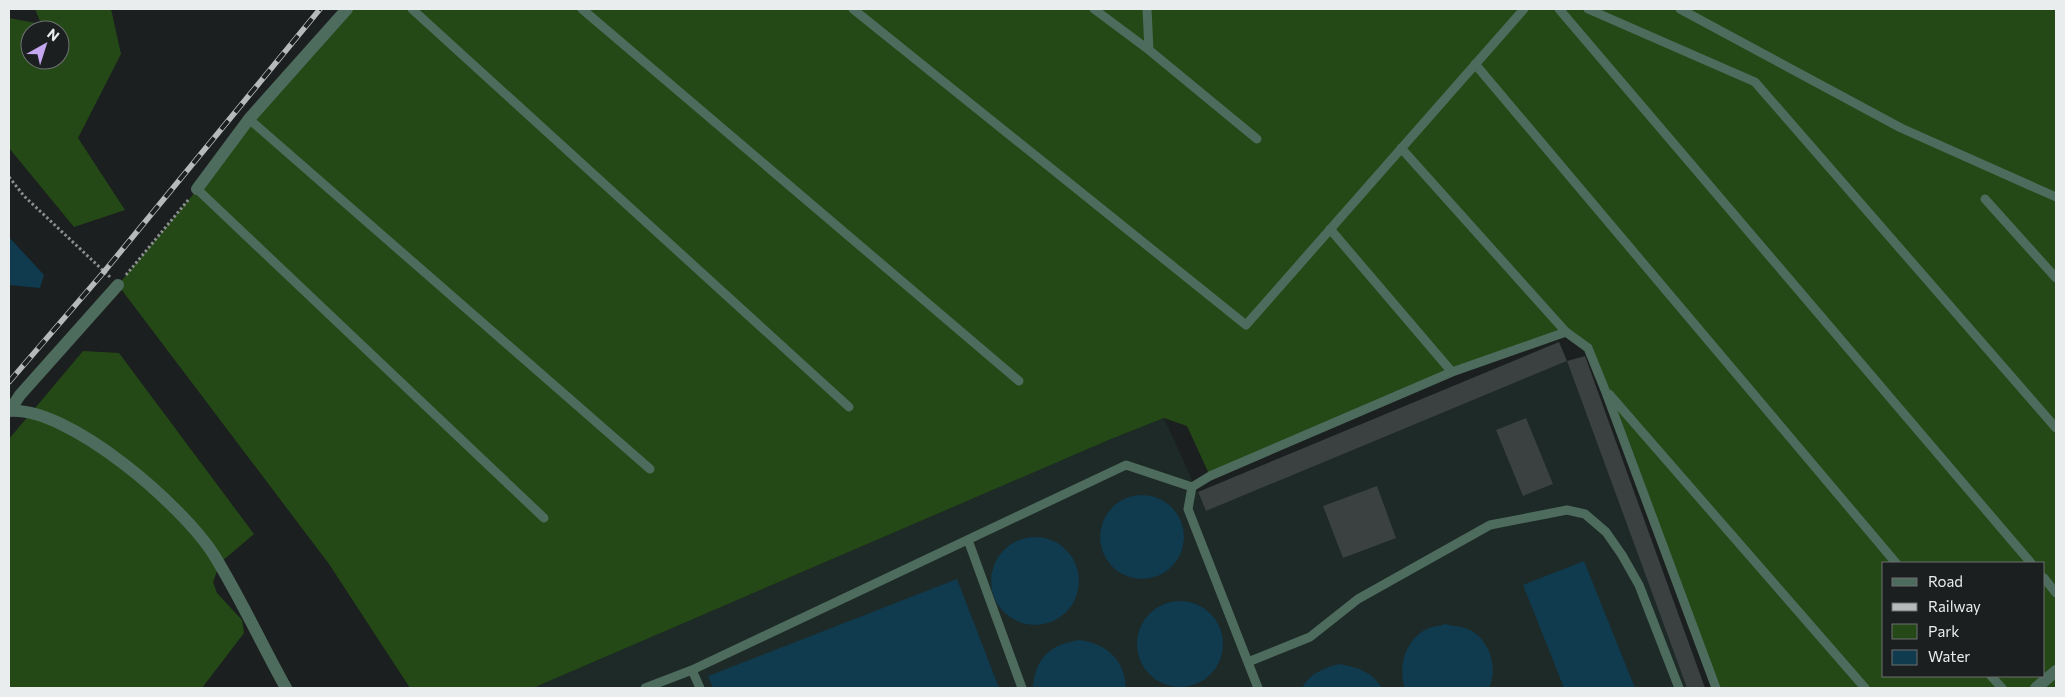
<svg xmlns="http://www.w3.org/2000/svg" width="2065" height="697" font-family="Commissioner,sans-serif">
	<rect width="100%" height="100%" fill="#1b1f1f"/>
	<!-- built -->
	<path fill="#1e2a28" d="M 1567,361 L 1687,688 L 533,688 L 1111,439 L 1164,418 L 1206,511 Z"/>
	<!-- green -->
	<path fill="#244916" fill-rule="evenodd" d="M 35,9 L 111,9 L 121,54 L 78,138 L 125,210 L 74,227 L 9,148 L 9,18 L 41,24 ZM 30,30 L 60,30 L 60,60 L 30,60 Z
		M 347,9 L 2056,9 L 2056,688 L 1716,688 L 1588,348 L 1566,332 L 1452,372 L 1210,476 L 1187,426 L 1164,418 L 1111,439 L 533,688 L 410,688 L 329,564 L 118,285 ZM 1884,563 L 2044,563 L 2044,676 L 1884,676 Z
		M 83,351 L 119,353 L 254,534 L 220,563 L 213,582 L 217,593 L 242,620 L 244,633 L 202,688 L 9,688 L 9,439 Z"/>
	<!-- water -->
	<path fill="#103a4d" d="M 9,237 L 44,275 L 40,288 L 9,285 Z
		M1100 537a42 42 0 1 1 84 0a42 42 0 1 1-84 0Z
		M991 581a44 44 0 1 1 88 0a44 44 0 1 1-88 0Z
		M 1584,561 L 1635,688 L 1564,688 L 1523,585 Z
		M 957,579 L 999,688 L 713,688 L 708,676 Z
		M1137 644a43 43 0 1 1 86 0a43 43 0 1 1-86 0Z
		M 1445,624 C 1451,626 1459,626 1465,628 C 1489,636 1499,667 1489,688 L 1405,688 C 1397,666 1406,638 1429,628 C 1434,626 1440,626 1445,624 Z
		M 1080,640 C 1107,644 1125,660 1126,688 L 1033,688 C 1035,657 1051,644 1080,640 Z
		M 1339,664 C 1359,668 1371,671 1382,688 L 1302,688 C 1310,673 1324,668 1339,664 Z"/>
	<!-- building -->
	<path fill="#3b4041" d="M 1559,342 L 1567,361 L 1206,511 L 1198,492 Z
		M 1585,356 L 1705,688 L 1687,688 L 1567,361 Z
		M 1526,418 L 1553,484 L 1523,496 L 1496,430 Z
		M 1377,486 L 1396,538 L 1343,558 L 1323,506 Z"/>
	<g fill="none" stroke-linecap="round" stroke-linejoin="round">
		<!-- path -->
		<path stroke="#8a8e8e" stroke-width="3" stroke-dasharray="2.5 2.5" stroke-linecap="butt" d="M 9,177 L 24,196 L 110,277
			M 126,275 L 189,199"/>
		<!-- service -->
		<path stroke="#4e6c5d" stroke-width="9" d="M 412,9 L 849,407
			M 582,9 L 1019,381
			M 853,9 L 1246,325 L 1524,9
			M 1094,9 L 1149,50 L 1257,139
			M 1147,9 L 1149,50
			M 1559,9 L 2031,563
			M 1588,9 L 1755,82 L 2056,428
			M 1680,9 L 1901,128 L 2056,197
			M 1475,64 L 1896,563
			M 249,119 L 650,469
			M 1401,148 L 1566,332
			M 197,189 L 544,518
			M 1985,199 L 2056,278
			M 1330,229 L 1452,372
			M 1609,394 L 1865,688
			M 968,540 L 1022,688
			M 2044,578 L 2056,593
			M 1248,662 L 1310,637 L 1358,599 L 1490,525 L 1567,510 L 1585,514 L 1606,532 L 1622,555 L 1639,585 L 1679,688
			M 1991,676 L 2002,688
			M 645,688 L 692,670
			M 700,688 L 692,670 L 1126,465 L 1192,487
			M 1258,688 L 1188,509 L 1192,487 L 1210,476 L 1452,372 L 1566,332 L 1588,348 L 1605,390 L 1716,688"/>
		<!-- minor -->
		<path stroke="#4e6c5d" stroke-width="12" d="M 197,189 L 249,119 L 347,9
			M 10,410 L 20,395 L 118,285
			M 9,411 C 69,406 183,506 214,555 C 240,597 262,645 286,688
			M 2036,688 L 2056,671"/>
		<!-- rail casing -->
		<g stroke="#b7baba" stroke-width="5.5">
			<path id="rail" d="M 9,382 L 103,273 L 320,9"/>
		</g>
		<!-- rail -->
		<use href="#rail" stroke="#1b1f1f" stroke-width="4" stroke-dasharray="11" stroke-linecap="butt"/>
	</g>
	<!-- border -->
	<rect width="2065" height="697" fill="none" stroke="#eaeded" stroke-width="20"/>
	<!-- legend -->
	<rect x="1882" y="562" width="162" height="115" fill="#1b1f1f" stroke="#6e7171"/>
	<rect x="1892" y="578" width="25" height="8" fill="#4e6c5d" stroke="#6e7171"/>
	<text x="1928" y="587" font-size="15" fill="#eaeded">Road</text>
	<rect x="1892" y="603" width="25" height="8" fill="#b7baba" stroke="#6e7171"/>
	<text x="1928" y="612" font-size="15" fill="#eaeded">Railway</text>
	<rect x="1892" y="624" width="25" height="15" fill="#244916" stroke="#6e7171"/>
	<text x="1928" y="637" font-size="15" fill="#eaeded">Park</text>
	<rect x="1892" y="650" width="25" height="15" fill="#103a4d" stroke="#6e7171"/>
	<text x="1928" y="662" font-size="15" fill="#eaeded">Water</text>
	<!-- north arrow -->
	<g transform="translate(45 45) rotate(39)"><circle r="24" fill="#1b1f1f" stroke="#6e7171"/>
	<path d="M0-4L9 19L0 12L-9 19Z" fill="#c5a6f0"/>
	<text y="-8" font-size="14" font-weight="bold" text-anchor="middle" fill="#eaeded">N</text>
	</g>
</svg>
